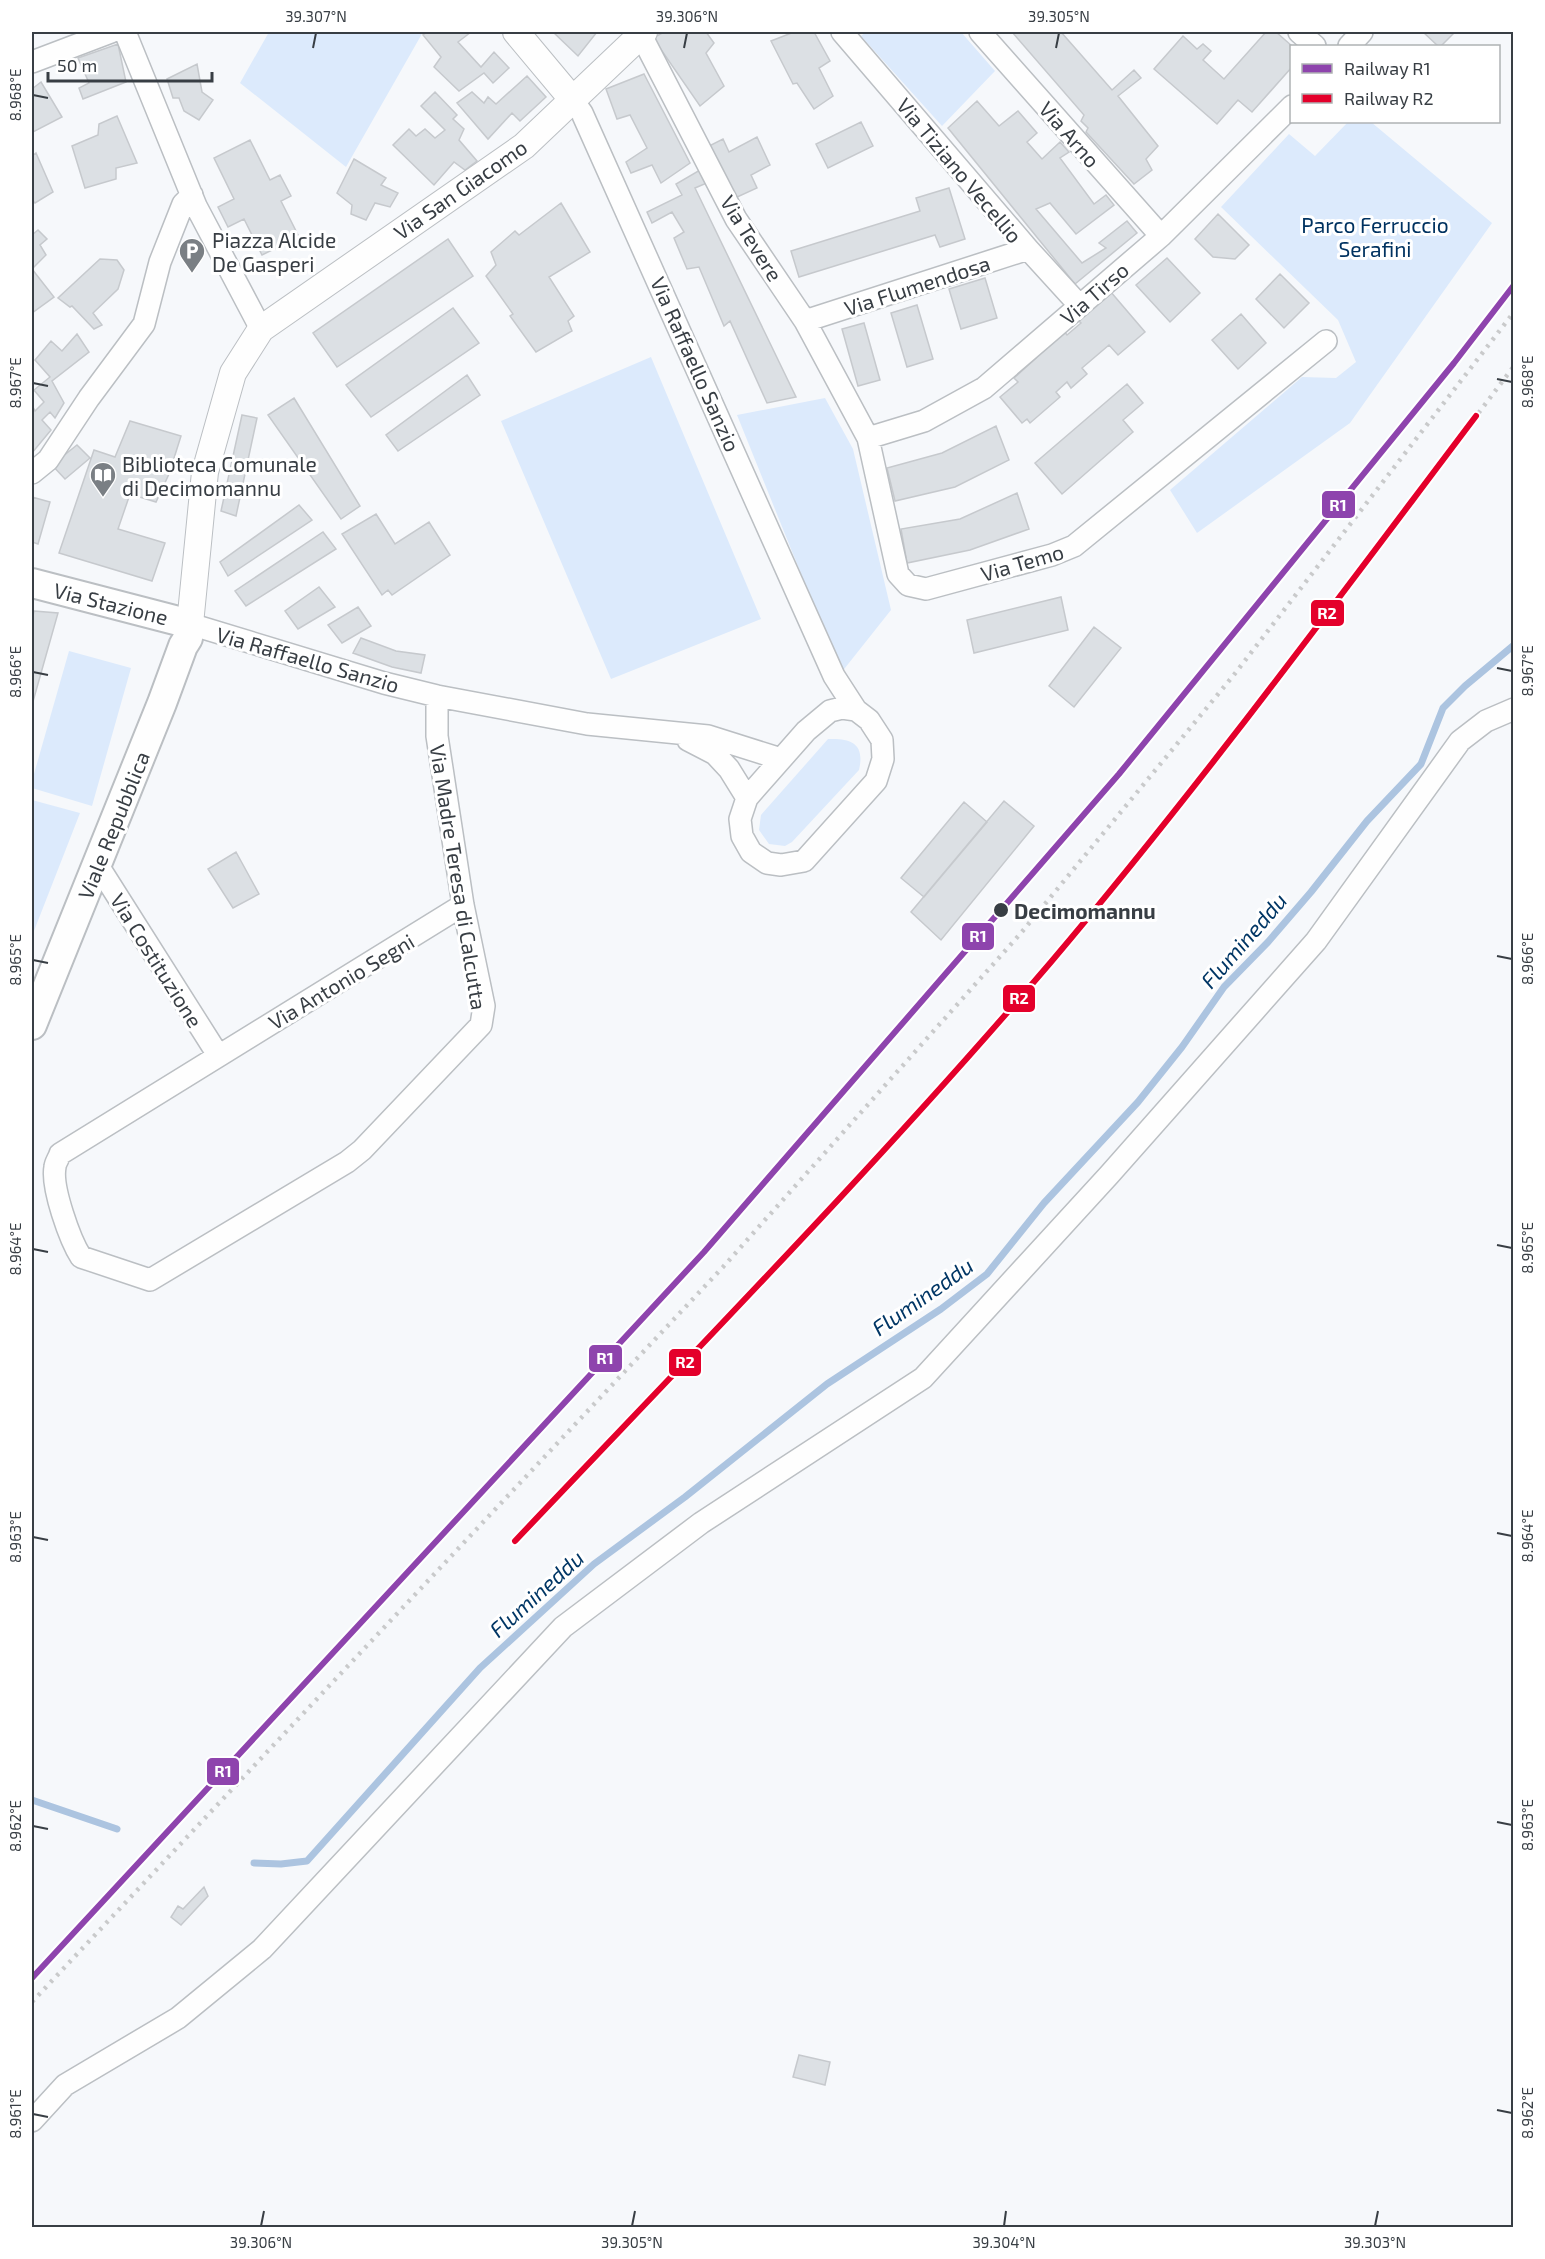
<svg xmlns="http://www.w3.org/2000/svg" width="1545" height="2259" font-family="'Exo 2',sans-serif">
	<rect width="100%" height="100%" fill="#f6f8fb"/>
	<!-- green -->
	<path fill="#dceafc" d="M 269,32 L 423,32 L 346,167 L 240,83 Z
		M 866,32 L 961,32 L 995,71 L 942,126 L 861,36 Z
		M 1348,122 L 1371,122 L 1492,223 L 1350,423 L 1197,533 L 1170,490 L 1302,377 L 1336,378 L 1356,362 L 1338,320 L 1221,207 L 1289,134 L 1315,156 Z
		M 651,357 L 761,619 L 611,679 L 501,421 Z
		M 825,398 L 853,449 L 891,610 L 841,673 L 737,415 Z
		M 69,651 L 131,668 L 92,806 L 32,788 L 32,781 Z
		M 828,739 C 852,738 865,744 859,770 L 792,842 L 785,846 L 769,844 L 759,830 L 761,815 Z
		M 32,800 L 80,813 L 32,936 Z"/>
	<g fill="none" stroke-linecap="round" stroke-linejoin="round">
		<!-- stream -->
		<path stroke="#acc4e0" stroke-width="7" d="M 32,1800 L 117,1829
			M 254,1863 L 281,1864 L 307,1861 L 480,1668 L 594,1564 L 685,1497 L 827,1384 L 941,1309 L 987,1274 L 1044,1203 L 1138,1102 L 1182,1047 L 1224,987 L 1268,942 L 1311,892 L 1367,821 L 1421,764 L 1443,708 L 1465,686 L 1514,645"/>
	</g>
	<!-- building -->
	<path fill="#dce0e4" stroke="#c6c9cd" stroke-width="1.5" d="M 427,32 L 471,32 L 458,42 L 481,67 L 494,52 L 509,68 L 493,83 L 484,73 L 459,91 L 434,67 L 441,57 L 423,35 Z
		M 553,32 L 597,32 L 578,56 Z
		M 664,32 L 706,32 L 714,43 L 706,53 L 724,86 L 700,106 L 653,38 Z
		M 794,32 L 814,32 L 830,61 L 819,68 L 833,96 L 814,109 L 797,83 L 793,84 L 771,41 Z
		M 1012,32 L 1061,32 L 1112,90 L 1134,70 L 1141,78 L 1118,96 L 1158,146 L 1146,159 L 1152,170 L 1134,184 L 1086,132 L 1088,128 L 1081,121 L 1084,115 Z
		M 1266,32 L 1276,32 L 1292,46 L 1292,67 L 1252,112 L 1238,100 L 1217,124 L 1154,69 L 1183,36 L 1197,49 L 1203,44 L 1211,51 L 1203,60 L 1224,79 Z
		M 1423,32 L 1452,32 L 1454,33 L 1441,46 L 1438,46 Z
		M 118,44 L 126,82 L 83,99 L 79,88 L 89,83 L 78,58 Z
		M 197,64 L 202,92 L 213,100 L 199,120 L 184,111 L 179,98 L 173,98 L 167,79 Z
		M 644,74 L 690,163 L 661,183 L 652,165 L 631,173 L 626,162 L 647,148 L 630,115 L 617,119 L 606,89 Z
		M 527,76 L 546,97 L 520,121 L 512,113 L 488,139 L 457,103 L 472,92 L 484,103 L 488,97 L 496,104 Z
		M 41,82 L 62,117 L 33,132 L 32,129 L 32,89 Z
		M 435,92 L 457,115 L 453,119 L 464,129 L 459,140 L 477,161 L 465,170 L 454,162 L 434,185 L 393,145 L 409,129 L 416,136 L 425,129 L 435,138 L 445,130 L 421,106 Z
		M 977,101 L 999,126 L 1018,111 L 1037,133 L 1027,142 L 1042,159 L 1060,142 L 1069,152 L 1060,158 L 1094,204 L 1106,195 L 1114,205 L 1076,234 L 1050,203 L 1036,209 L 1082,263 L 1106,248 L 1099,243 L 1127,221 L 1137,233 L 1075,284 L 948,128 Z
		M 117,116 L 137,163 L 116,168 L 116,179 L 85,188 L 72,146 L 98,135 L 99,124 Z
		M 861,122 L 873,146 L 828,168 L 816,144 Z
		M 757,137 L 770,165 L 751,175 L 757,188 L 735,198 L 709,146 L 723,139 L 729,152 Z
		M 250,140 L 270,180 L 280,175 L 291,196 L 281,201 L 299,237 L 262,255 L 244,219 L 228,227 L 218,207 L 234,199 L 214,158 Z
		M 36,153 L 53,192 L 35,203 L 32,200 L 32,156 Z
		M 354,159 L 386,178 L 381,185 L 398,193 L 390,207 L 375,203 L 366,220 L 351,214 L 352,205 L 337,193 Z
		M 700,170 L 707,183 L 695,188 L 796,397 L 767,403 L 730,321 L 724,326 L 699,267 L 687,269 L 674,238 L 684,232 L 672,212 L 652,223 L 647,212 L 682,195 L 676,184 Z
		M 949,188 L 965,239 L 940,247 L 935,235 L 799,277 L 791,251 L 920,211 L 916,198 Z
		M 561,203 L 590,252 L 549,277 L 574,316 L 568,321 L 572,331 L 536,352 L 510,316 L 513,314 L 486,276 L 496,265 L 491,252 L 515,231 L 519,235 Z
		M 1218,214 L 1249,245 L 1235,259 L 1213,257 L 1195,239 Z
		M 38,230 L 47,239 L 40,245 L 46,255 L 32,269 L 54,297 L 32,313 L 32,235 Z
		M 448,239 L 473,276 L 337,367 L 313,333 Z
		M 1167,258 L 1200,293 L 1170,322 L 1136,285 Z
		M 100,259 L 117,260 L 124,270 L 118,289 L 93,313 L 102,325 L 94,329 L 72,306 L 70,307 L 58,298 Z
		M 1280,274 L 1309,303 L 1284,328 L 1256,299 Z
		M 985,278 L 997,318 L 961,329 L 949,289 Z
		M 1110,291 L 1145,332 L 1118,355 L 1109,345 L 1082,368 L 1087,374 L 1071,388 L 1067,382 L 1056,392 L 1060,397 L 1030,423 L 1027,419 L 1022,423 L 1000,397 L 1018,382 L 1014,378 L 1036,358 L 1035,356 L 1064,331 L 1067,335 L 1081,323 L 1078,320 Z
		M 917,305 L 933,359 L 907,367 L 891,313 Z
		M 453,308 L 479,343 L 371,417 L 346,385 Z
		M 1241,314 L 1266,343 L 1238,369 L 1212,340 Z
		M 864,323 L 880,380 L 858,386 L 842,329 Z
		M 77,334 L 89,352 L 52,381 L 64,403 L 55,418 L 50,412 L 42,420 L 51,430 L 32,453 L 32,405 L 35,411 L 44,402 L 34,390 L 50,377 L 35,360 L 51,341 L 62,351 Z
		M 467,375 L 480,395 L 398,451 L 386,435 Z
		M 1127,384 L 1143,403 L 1123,420 L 1133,432 L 1062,494 L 1035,463 Z
		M 294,398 L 360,506 L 341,519 L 268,415 Z
		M 242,415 L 257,418 L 236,516 L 221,511 Z
		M 130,421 L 181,436 L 169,474 L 156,502 L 130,494 L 118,529 L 165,543 L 152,581 L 59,553 L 94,450 L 115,457 Z
		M 996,426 L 1009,460 L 955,487 L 895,501 L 887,468 L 942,453 Z
		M 77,445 L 90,458 L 65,479 L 52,465 Z
		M 1017,493 L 1029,529 L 970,550 L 907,563 L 901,529 L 960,519 Z
		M 32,497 L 50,502 L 38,544 L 32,542 Z
		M 299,505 L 312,520 L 228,576 L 220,562 Z
		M 376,514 L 395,544 L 429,522 L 450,555 L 392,595 L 388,590 L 382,595 L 342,534 Z
		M 323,532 L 336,549 L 246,606 L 235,591 Z
		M 319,587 L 335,607 L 298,629 L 285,611 Z
		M 1061,597 L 1068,630 L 974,653 L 967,620 Z
		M 358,607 L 371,626 L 342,643 L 328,625 Z
		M 34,611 L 58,613 L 32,705 L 32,620 Z
		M 1094,627 L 1121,648 L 1074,707 L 1049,686 Z
		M 361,638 L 396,651 L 425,655 L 421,673 L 392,667 L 353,653 Z
		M 1004,801 L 1034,826 L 941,940 L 911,912 Z
		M 964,802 L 987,822 L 924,897 L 901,878 Z
		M 236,852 L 259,894 L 233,908 L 208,869 Z
		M 204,1887 L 208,1896 L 181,1925 L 171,1917 L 178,1906 L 183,1909 Z
		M 799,2055 L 830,2062 L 825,2085 L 793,2077 Z"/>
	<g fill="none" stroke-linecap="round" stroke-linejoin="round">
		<!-- minor casing -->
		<g stroke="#bbbfc3" stroke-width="24">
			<path id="minor" d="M 125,32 L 196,206 L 261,329
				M 842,32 L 1028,249 L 1080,306
				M 980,32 L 1161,236
				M 1299,32 L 1315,46
				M 641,35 L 736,219 L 805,321 L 868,438 L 898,574 L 908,585 L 926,589 L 1052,555 L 1074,546 L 1326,341
				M 1349,46 L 1362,32
				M 32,62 L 111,32
				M 572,99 L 582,113 L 834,676 L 856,710
				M 805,321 L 1028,249
				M 868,438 L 924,421 L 984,388 L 1161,236 L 1292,106
				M 32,473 L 48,460 L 89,398 L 144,324 L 160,262 L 183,204 L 192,195
				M 190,624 L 384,683 L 437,696 L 587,724 L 708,736 L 781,759
				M 437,696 L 437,736 L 463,905 L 484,1006 L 481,1025 L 362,1150 L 347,1162 L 150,1280 L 81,1257 C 70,1240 51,1187 55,1167 C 55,1163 59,1158 60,1154 L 463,905
				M 842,708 L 856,710 L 869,720 L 882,740 L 883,759 L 876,781 L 804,861 L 781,865 L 767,863 L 751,852 L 742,836 L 740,819 L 747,798 L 806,731 L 830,711 Z
				M 688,740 L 715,754 L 729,769 L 747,798
				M 97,864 L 218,1055
				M 32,2121 L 65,2085 L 178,2018 L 262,1949 L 563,1627 L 701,1523 L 923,1378 L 1109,1175 L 1316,941 L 1460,741 L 1486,721 L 1514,709"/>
		</g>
		<!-- tertiary casing -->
		<g stroke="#bbbfc3" stroke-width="28">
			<path id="tertiary" d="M 516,32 L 572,99
				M 190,624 L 205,472 L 233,373 L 261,329 L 524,146 L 644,32"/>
		</g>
		<!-- secondary casing -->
		<g stroke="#bbbfc3" stroke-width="32">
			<path id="secondary" d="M 32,583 L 190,624 L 188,638 L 183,646 L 162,703 L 32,1025"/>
		</g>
		<!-- minor -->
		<use href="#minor" stroke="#fefefe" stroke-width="21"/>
		<!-- tertiary -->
		<use href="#tertiary" stroke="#fefefe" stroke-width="26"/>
		<!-- secondary -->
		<use href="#secondary" stroke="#fefefe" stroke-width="28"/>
		<!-- rail -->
		<path stroke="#c9cacb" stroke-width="4.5" stroke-dasharray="3 6" stroke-linecap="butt" d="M 515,1541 C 696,1349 882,1162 1052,960 C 1214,768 1363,566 1514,366
			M 32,1978 L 704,1252 L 1000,913
			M 32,2002 L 723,1267 L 1021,933 L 1233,676 L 1514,312"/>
		<!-- rail-1 casing -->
		<g stroke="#fff" stroke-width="10">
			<path id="rail-1" d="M 32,1978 L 704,1252 L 1119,774 L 1454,363 L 1514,285"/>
		</g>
		<!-- rail-2 casing -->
		<g stroke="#fff" stroke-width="10">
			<path id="rail-2" d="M 515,1541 C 696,1350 880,1162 1051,962 C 1200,786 1337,600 1476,416"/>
		</g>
		<!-- rail-1 -->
		<use href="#rail-1" stroke="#8e44ad" stroke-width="6"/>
		<!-- rail-2 -->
		<use href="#rail-2" stroke="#e4002b" stroke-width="6"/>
	</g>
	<!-- ticks -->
	<path fill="none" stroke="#383e44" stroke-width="2" d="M 313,48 L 316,33M 684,48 L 687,33M 1056,48 L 1059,33M 33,95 L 48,98M 1497,379 L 1512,382M 33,383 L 48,386M 1497,668 L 1512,671M 33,672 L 48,675M 1497,956 L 1512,959M 33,960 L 48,963M 1497,1245 L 1512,1248M 33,1249 L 48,1252M 1497,1533 L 1512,1536M 33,1537 L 48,1540M 1497,1822 L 1512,1825M 33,1826 L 48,1829M 1497,2110 L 1512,2113M 33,2114 L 48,2117M 261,2226 L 264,2211M 632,2226 L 635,2211M 1004,2226 L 1006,2211M 1375,2226 L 1378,2211"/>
	<!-- icons -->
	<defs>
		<g id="parking-pin" transform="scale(1.35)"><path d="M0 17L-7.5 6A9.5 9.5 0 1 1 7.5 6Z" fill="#7a7f84" stroke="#fff"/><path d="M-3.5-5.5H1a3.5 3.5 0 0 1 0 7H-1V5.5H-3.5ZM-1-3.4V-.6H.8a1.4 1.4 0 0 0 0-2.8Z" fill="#fff"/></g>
		<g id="library-pin" transform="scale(1.35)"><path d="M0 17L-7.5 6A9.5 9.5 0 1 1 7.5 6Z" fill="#7a7f84" stroke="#fff"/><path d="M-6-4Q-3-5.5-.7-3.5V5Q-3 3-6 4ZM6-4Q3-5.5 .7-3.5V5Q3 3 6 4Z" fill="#fff"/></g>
	</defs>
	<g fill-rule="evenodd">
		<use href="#parking-pin" x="192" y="251"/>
		<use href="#library-pin" x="103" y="475"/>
	</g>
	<!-- markers -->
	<circle fill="#383e44" stroke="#fff" stroke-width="2" cx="1001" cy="910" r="8"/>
	<g text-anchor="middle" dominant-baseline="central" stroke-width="6" stroke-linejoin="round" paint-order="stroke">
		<!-- street labels -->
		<g font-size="21" fill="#383e44" stroke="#fff">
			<text transform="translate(1070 134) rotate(49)">Via Arno</text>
			<text transform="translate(960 170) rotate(50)">Via Tiziano Vecellio</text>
			<text transform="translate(460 189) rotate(-35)">Via San Giacomo</text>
			<text transform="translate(752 238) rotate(58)">Via Tevere</text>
			<text transform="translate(917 285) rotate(-18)">Via Flumendosa</text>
			<text transform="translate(1094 293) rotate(-41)">Via Tirso</text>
			<text transform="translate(696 364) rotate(66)">Via Raffaello Sanzio</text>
			<text transform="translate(1022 562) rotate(-16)">Via Temo</text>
			<text transform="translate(111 603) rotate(14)">Via Stazione</text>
			<text transform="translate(308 659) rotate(16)">Via Raffaello Sanzio</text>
			<text transform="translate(113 825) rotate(-68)">Viale Repubblica</text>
			<text transform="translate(459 877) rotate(81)">Via Madre Teresa di Calcutta</text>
			<text transform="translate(157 960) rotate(58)">Via Costituzione</text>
			<text transform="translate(341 981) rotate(-31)">Via Antonio Segni</text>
		</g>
		<!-- park labels -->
		<g font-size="21" fill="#003260" stroke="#fff">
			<text x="1375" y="224">Parco Ferruccio<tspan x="1375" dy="24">Serafini</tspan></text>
		</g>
		<!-- poi labels -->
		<g font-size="21" fill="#383e44" stroke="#fff" text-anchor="start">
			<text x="212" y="239">Piazza Alcide<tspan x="212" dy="24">De Gasperi</tspan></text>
			<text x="122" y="463">Biblioteca Comunale<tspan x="122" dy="24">di Decimomannu</tspan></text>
		</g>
		<!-- stop labels -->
		<g font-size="21" font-weight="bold" fill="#383e44" stroke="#fff" text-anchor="start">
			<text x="1014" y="910">Decimomannu</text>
		</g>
		<!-- water labels -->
		<g font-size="22" font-style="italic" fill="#013665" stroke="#fff">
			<text transform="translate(1243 940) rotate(-49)">Flumineddu</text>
			<text transform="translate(922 1296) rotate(-35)">Flumineddu</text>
			<text transform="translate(536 1593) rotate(-42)">Flumineddu</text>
		</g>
	</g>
	<g stroke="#fff" stroke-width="2">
		<rect x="1321" y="490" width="35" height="29" rx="6" fill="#8e44ad"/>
		<rect x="1310" y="599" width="35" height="28" rx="6" fill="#e4002b"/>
		<rect x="961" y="922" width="34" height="29" rx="6" fill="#8e44ad"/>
		<rect x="1002" y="984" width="34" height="29" rx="6" fill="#e4002b"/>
		<rect x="588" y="1344" width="35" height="29" rx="6" fill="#8e44ad"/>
		<rect x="668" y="1348" width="34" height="29" rx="6" fill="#e4002b"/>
		<rect x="206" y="1757" width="34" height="29" rx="6" fill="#8e44ad"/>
	</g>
	<g font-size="16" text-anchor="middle" font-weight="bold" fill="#fff">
		<text x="1338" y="511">R1</text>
		<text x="1327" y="619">R2</text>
		<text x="978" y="942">R1</text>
		<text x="1019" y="1004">R2</text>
		<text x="605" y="1364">R1</text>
		<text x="685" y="1368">R2</text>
		<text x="223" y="1777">R1</text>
	</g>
	<!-- border -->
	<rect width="1545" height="2259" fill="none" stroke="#ffffff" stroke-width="66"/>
	<!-- legend -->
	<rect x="1290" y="45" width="210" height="78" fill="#ffffff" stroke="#afb2b4" stroke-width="1.5"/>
	<rect x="1302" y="64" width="30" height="9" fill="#8e44ad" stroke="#afb2b4" stroke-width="1.5"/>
	<text x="1344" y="75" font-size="18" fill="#383e44">Railway R1</text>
	<rect x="1302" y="94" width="30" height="9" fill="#e4002b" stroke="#afb2b4" stroke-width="1.5"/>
	<text x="1344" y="105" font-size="18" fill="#383e44">Railway R2</text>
	<!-- scale -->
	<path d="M48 72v9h164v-9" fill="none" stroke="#383e44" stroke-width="3"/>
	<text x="57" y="72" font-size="18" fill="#383e44" stroke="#ffffff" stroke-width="4.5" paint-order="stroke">50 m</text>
	<rect x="33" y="33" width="1479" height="2193" fill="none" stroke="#383e44" stroke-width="2"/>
	<g font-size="15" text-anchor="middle" fill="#383e44">
		<text x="316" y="22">39.307°N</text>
		<text x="687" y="22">39.306°N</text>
		<text x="1059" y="22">39.305°N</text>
		<text transform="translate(16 95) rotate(-90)" y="5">8.968°E</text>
		<text transform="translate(1528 382) rotate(-90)" y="5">8.968°E</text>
		<text transform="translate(16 383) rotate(-90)" y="5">8.967°E</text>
		<text transform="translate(1528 671) rotate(-90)" y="5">8.967°E</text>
		<text transform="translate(16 672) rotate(-90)" y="5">8.966°E</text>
		<text transform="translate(1528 959) rotate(-90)" y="5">8.966°E</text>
		<text transform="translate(16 960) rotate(-90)" y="5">8.965°E</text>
		<text transform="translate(1528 1248) rotate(-90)" y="5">8.965°E</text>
		<text transform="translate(16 1249) rotate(-90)" y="5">8.964°E</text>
		<text transform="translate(1528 1536) rotate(-90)" y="5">8.964°E</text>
		<text transform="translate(16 1537) rotate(-90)" y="5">8.963°E</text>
		<text transform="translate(1528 1825) rotate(-90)" y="5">8.963°E</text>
		<text transform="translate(16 1826) rotate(-90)" y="5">8.962°E</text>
		<text transform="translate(1528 2113) rotate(-90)" y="5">8.962°E</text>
		<text transform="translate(16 2114) rotate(-90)" y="5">8.961°E</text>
		<text x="261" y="2248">39.306°N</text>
		<text x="632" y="2248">39.305°N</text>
		<text x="1004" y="2248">39.304°N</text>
		<text x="1375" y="2248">39.303°N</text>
	</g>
</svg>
